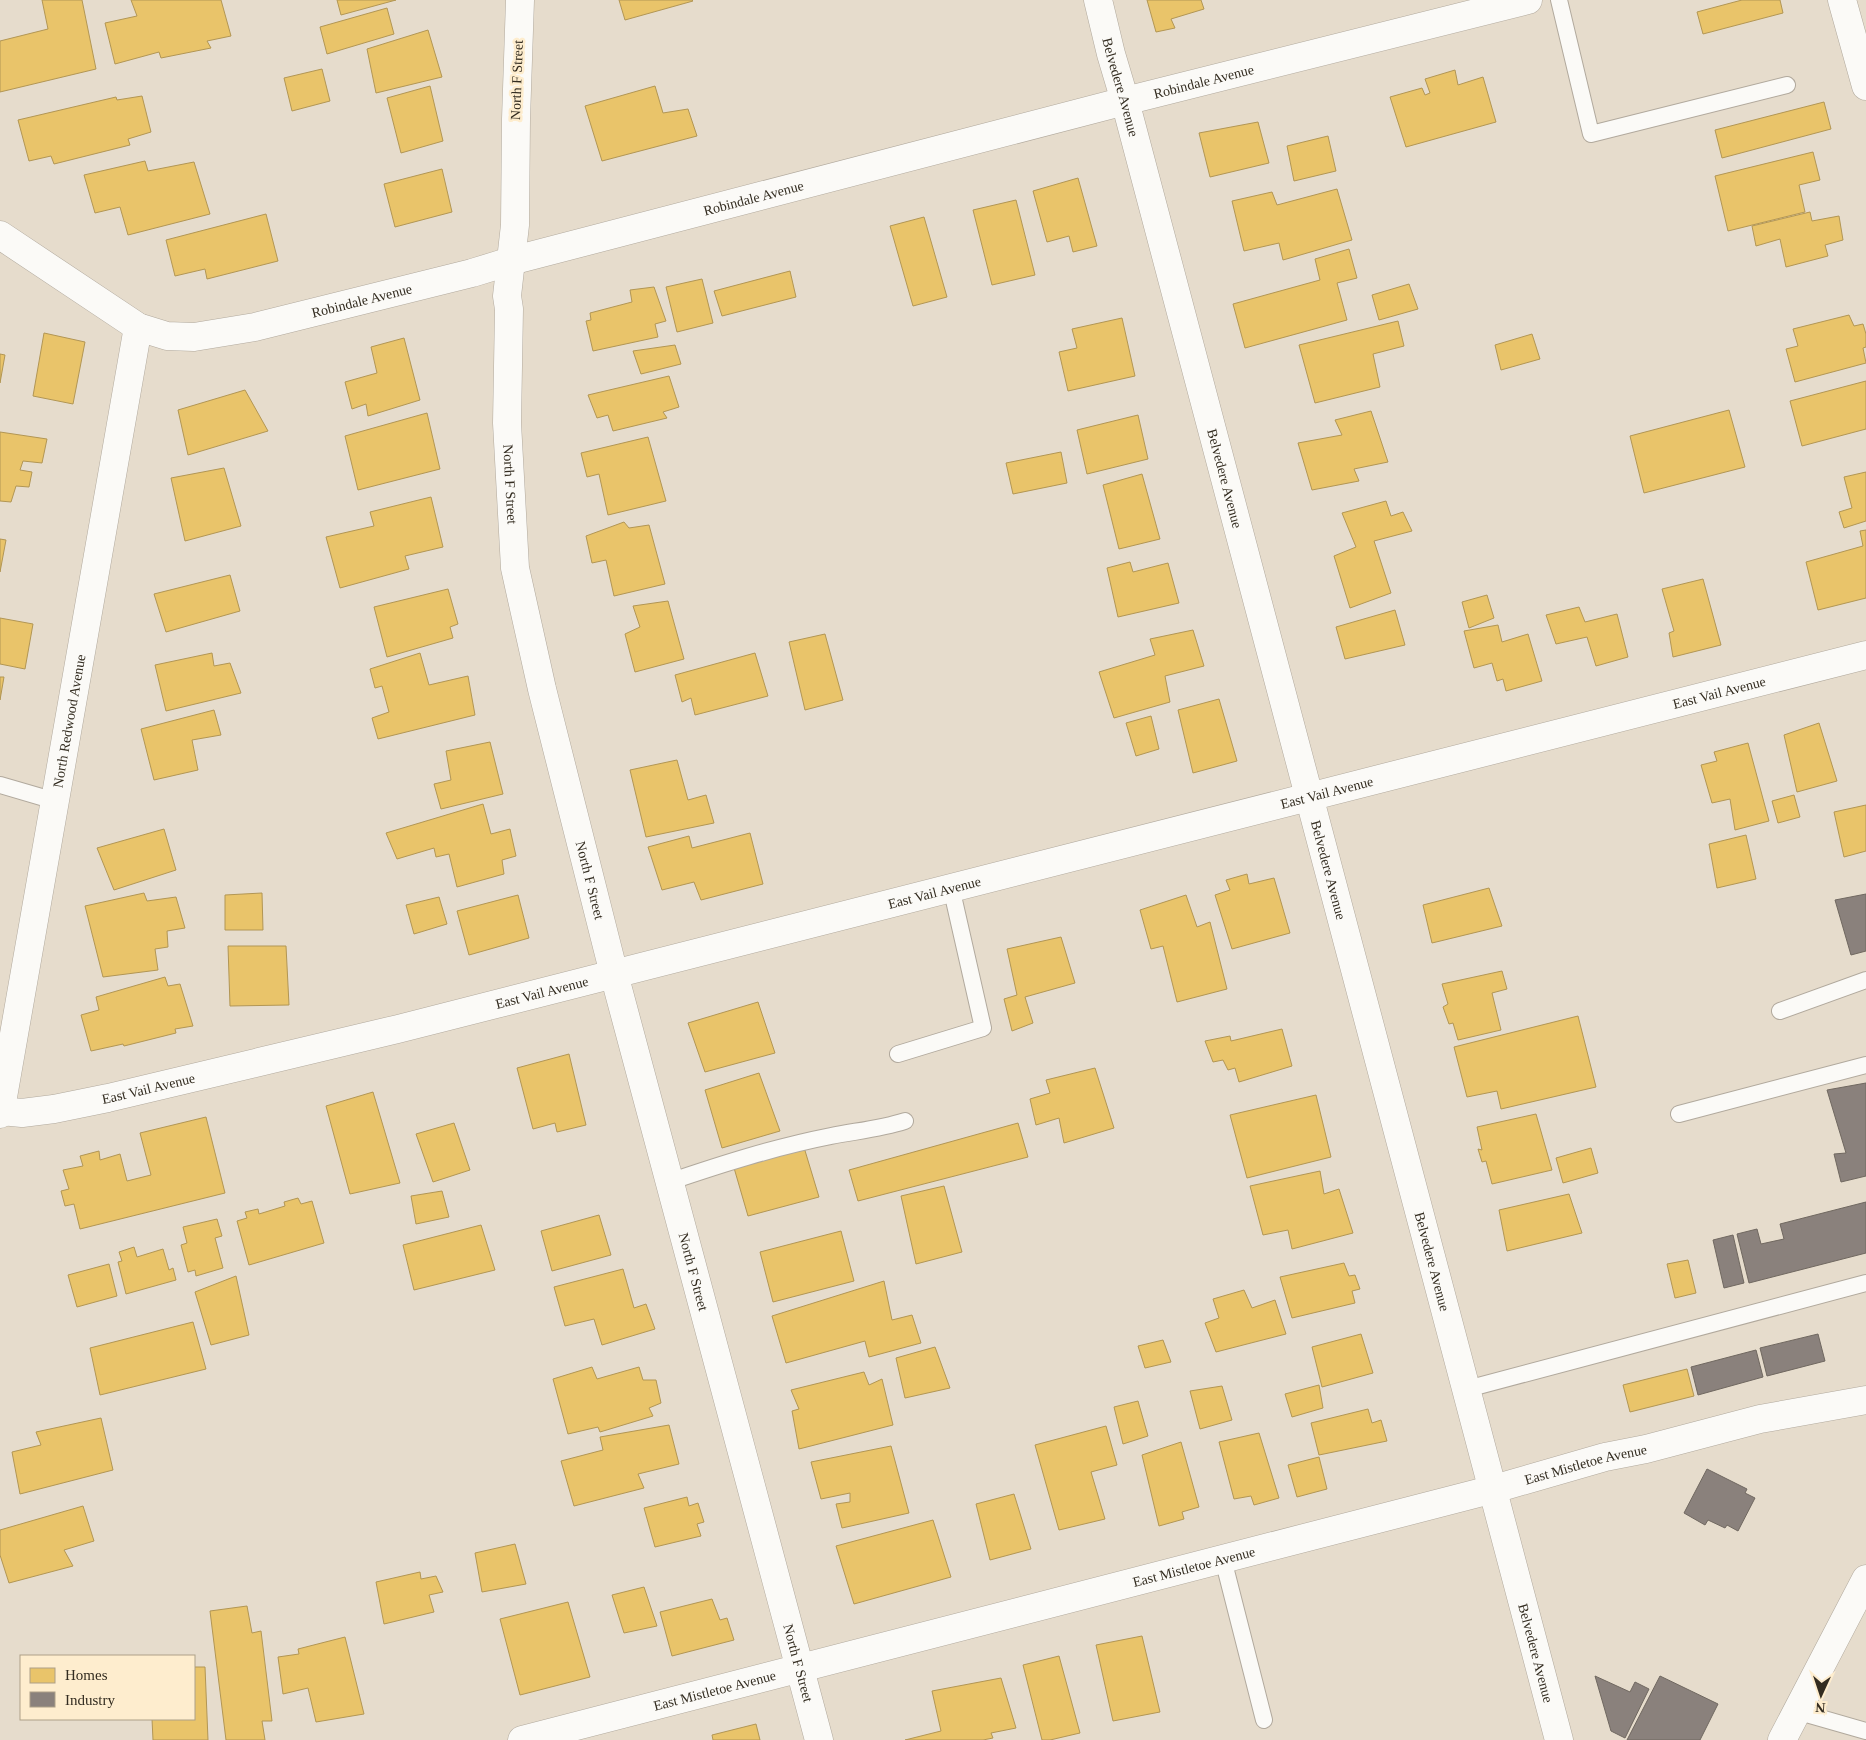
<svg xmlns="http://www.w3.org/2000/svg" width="1866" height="1740" font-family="Georgia,serif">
	<rect width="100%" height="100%" fill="#e6dccc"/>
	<!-- homes -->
	<path fill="#e9c46a" stroke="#b29654" d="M 42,0 L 82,0 L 96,69 L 0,92 L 0,41 L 48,29 Z
		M 131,0 L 221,0 L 231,36 L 207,41 L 211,48 L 161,58 L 159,52 L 115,64 L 105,23 L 137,16 Z
		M 337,0 L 396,0 L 341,15 Z
		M 619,0 L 692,0 L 693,1 L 625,20 Z
		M 1147,0 L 1201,0 L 1204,9 L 1171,19 L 1175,28 L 1156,32 Z
		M 1742,0 L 1780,0 L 1783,13 L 1703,34 L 1697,12 Z
		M 387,8 L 394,34 L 327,54 L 320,27 Z
		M 428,30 L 442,77 L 376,93 L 367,49 Z
		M 322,69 L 330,101 L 292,111 L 284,78 Z
		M 1455,70 L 1458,85 L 1483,77 L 1496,122 L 1406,147 L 1390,97 L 1422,88 L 1425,95 L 1430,93 L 1425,79 Z
		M 430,86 L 443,141 L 401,153 L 387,98 Z
		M 655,86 L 663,113 L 688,109 L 697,136 L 602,161 L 585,106 Z
		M 142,96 L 151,132 L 128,139 L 130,145 L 54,164 L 51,156 L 29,161 L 18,120 L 116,97 L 117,100 Z
		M 1824,102 L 1831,129 L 1722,158 L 1715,130 Z
		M 1258,122 L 1269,163 L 1210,177 L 1199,133 Z
		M 1328,136 L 1336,171 L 1294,181 L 1287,146 Z
		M 1813,152 L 1820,180 L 1799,185 L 1805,212 L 1728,231 L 1715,176 Z
		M 145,161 L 148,171 L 194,162 L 210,214 L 128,235 L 120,207 L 95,213 L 84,175 Z
		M 442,169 L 452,212 L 395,227 L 384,184 Z
		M 1078,178 L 1097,246 L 1073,252 L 1069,236 L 1047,242 L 1033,191 Z
		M 1337,189 L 1352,240 L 1283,260 L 1279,243 L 1244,251 L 1232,201 L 1272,192 L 1277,205 Z
		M 1016,200 L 1035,275 L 992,285 L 973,210 Z
		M 1810,212 L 1812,221 L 1839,216 L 1843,240 L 1825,245 L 1828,256 L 1786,267 L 1780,239 L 1756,246 L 1752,226 Z
		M 266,214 L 278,261 L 207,279 L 205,269 L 175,276 L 166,240 Z
		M 924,217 L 947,297 L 913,306 L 890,226 Z
		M 1349,249 L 1357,278 L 1337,283 L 1347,320 L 1245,348 L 1233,304 L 1320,280 L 1315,259 Z
		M 790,271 L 796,297 L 722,316 L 714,291 Z
		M 702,279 L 713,323 L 677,332 L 666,287 Z
		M 1409,284 L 1418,309 L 1379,320 L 1372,295 Z
		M 654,287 L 666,321 L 655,324 L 658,337 L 593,351 L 586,321 L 591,320 L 590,313 L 632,302 L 630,290 Z
		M 1849,315 L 1854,326 L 1863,324 L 1866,334 L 1866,347 L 1863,348 L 1866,363 L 1795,382 L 1786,349 L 1798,346 L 1793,329 Z
		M 1122,318 L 1135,376 L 1068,391 L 1059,352 L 1077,348 L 1072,329 Z
		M 1398,321 L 1404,346 L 1373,354 L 1380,387 L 1315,403 L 1299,345 Z
		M 44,333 L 85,342 L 73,404 L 33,396 Z
		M 1532,334 L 1540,359 L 1501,370 L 1495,345 Z
		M 404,338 L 420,400 L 368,416 L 366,404 L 352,409 L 345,382 L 377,373 L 371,347 Z
		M 675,345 L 681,364 L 641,374 L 633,351 Z
		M 0,354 L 5,355 L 0,383 Z
		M 669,376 L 679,407 L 663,412 L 667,418 L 613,431 L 608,415 L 597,418 L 588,395 Z
		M 1866,381 L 1866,429 L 1802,446 L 1790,401 Z
		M 245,390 L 268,431 L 188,455 L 178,410 Z
		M 1729,410 L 1745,467 L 1644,493 L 1630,436 Z
		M 1371,411 L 1388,462 L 1354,469 L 1359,481 L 1312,490 L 1298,443 L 1342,435 L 1335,420 Z
		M 427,413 L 440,469 L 358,490 L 345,436 Z
		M 1138,415 L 1148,459 L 1087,474 L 1077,430 Z
		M 0,432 L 47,439 L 42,463 L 23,461 L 20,470 L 32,472 L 29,487 L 16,486 L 11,502 L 0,501 Z
		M 648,437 L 666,501 L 608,515 L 599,474 L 587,477 L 581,453 Z
		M 1061,452 L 1067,483 L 1013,494 L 1006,463 Z
		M 224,468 L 241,526 L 185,541 L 171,478 Z
		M 1866,472 L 1866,521 L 1844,528 L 1839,512 L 1852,508 L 1844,477 Z
		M 1142,474 L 1160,539 L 1119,549 L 1103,485 Z
		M 431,497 L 443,547 L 405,556 L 409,569 L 340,588 L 326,537 L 374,526 L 370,512 Z
		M 1386,501 L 1391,516 L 1403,512 L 1412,531 L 1374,541 L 1391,593 L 1350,608 L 1334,556 L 1356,547 L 1342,513 Z
		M 624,522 L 629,528 L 649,525 L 665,584 L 614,596 L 606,560 L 592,563 L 586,536 Z
		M 1866,530 L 1866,598 L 1818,610 L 1806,562 L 1863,546 L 1860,531 Z
		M 0,539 L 6,540 L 0,572 Z
		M 1130,562 L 1133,572 L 1168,563 L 1179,603 L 1118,617 L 1107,568 Z
		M 230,575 L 240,611 L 166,632 L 154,594 Z
		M 1703,579 L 1721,645 L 1673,657 L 1669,633 L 1674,631 L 1662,589 Z
		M 448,589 L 458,624 L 450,627 L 453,638 L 387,657 L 374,607 Z
		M 1487,595 L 1494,618 L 1469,628 L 1462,602 Z
		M 668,601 L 684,659 L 635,672 L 625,634 L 640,627 L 633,606 Z
		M 1579,607 L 1585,622 L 1617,614 L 1628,657 L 1596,666 L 1587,637 L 1556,644 L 1546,615 Z
		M 1395,610 L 1405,645 L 1345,659 L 1336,627 Z
		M 0,618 L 33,624 L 25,669 L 0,664 Z
		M 1498,625 L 1502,642 L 1528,634 L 1542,681 L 1506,691 L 1503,679 L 1497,681 L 1492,663 L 1474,668 L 1464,631 Z
		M 1193,630 L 1204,666 L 1165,676 L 1170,702 L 1114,718 L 1099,672 L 1155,655 L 1150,639 Z
		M 825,634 L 843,700 L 805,710 L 789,642 Z
		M 212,653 L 214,666 L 230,663 L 241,693 L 166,711 L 155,665 Z
		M 420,653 L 429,685 L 468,676 L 475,715 L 378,739 L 372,718 L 389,712 L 382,686 L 375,688 L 370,669 Z
		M 755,653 L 768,696 L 695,715 L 691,698 L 682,702 L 675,675 Z
		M 0,677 L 4,677 L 0,700 Z
		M 1219,699 L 1237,761 L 1193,773 L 1178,710 Z
		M 214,710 L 221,735 L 192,740 L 198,770 L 154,780 L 141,729 Z
		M 1151,716 L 1159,749 L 1136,756 L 1126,723 Z
		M 1819,723 L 1837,781 L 1797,792 L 1784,735 Z
		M 490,742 L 503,794 L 441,809 L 434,784 L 451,780 L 446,751 Z
		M 1748,743 L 1769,821 L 1735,830 L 1730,799 L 1712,803 L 1701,765 L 1717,761 L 1714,752 Z
		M 677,760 L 688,800 L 706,795 L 714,823 L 646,837 L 630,770 Z
		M 1794,795 L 1800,817 L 1778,823 L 1772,801 Z
		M 483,804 L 491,834 L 510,829 L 516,856 L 502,860 L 504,874 L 457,887 L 449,854 L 436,857 L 434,848 L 397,859 L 386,833 Z
		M 1866,805 L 1866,851 L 1844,857 L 1834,812 Z
		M 164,829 L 176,870 L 114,890 L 97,848 Z
		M 750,833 L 763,884 L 701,900 L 694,882 L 662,890 L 648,847 L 689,836 L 692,848 Z
		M 1746,835 L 1756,879 L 1717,888 L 1709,844 Z
		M 1247,874 L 1249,884 L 1274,878 L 1290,933 L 1232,949 L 1215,895 L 1230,890 L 1226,880 Z
		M 1489,888 L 1502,926 L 1432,943 L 1423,905 Z
		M 144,893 L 147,901 L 176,897 L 185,928 L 167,931 L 168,947 L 155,949 L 158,970 L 103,977 L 85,906 Z
		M 262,893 L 263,930 L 225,930 L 225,895 Z
		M 518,895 L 529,938 L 469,955 L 457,911 Z
		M 1186,895 L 1197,927 L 1210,922 L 1227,989 L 1177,1002 L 1163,946 L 1151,949 L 1140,910 Z
		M 439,897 L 447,924 L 414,934 L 406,905 Z
		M 1061,937 L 1075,983 L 1025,997 L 1033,1023 L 1012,1031 L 1004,999 L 1017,995 L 1007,949 Z
		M 228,946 L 286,946 L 289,1005 L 230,1006 Z
		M 1502,971 L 1507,989 L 1492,993 L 1501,1030 L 1458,1040 L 1453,1023 L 1449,1024 L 1443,1007 L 1448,1004 L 1442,984 Z
		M 165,977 L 168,986 L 180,984 L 193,1026 L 175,1029 L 176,1033 L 124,1046 L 123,1044 L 91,1051 L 81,1015 L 99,1010 L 96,997 Z
		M 758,1002 L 775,1053 L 705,1072 L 688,1023 Z
		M 1578,1016 L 1596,1087 L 1501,1109 L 1497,1091 L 1467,1097 L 1454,1047 Z
		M 1282,1029 L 1292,1066 L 1239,1082 L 1235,1068 L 1228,1070 L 1223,1060 L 1213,1062 L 1205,1041 L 1230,1036 L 1231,1041 Z
		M 569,1054 L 586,1125 L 557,1132 L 555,1123 L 533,1129 L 517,1068 Z
		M 1095,1068 L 1114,1128 L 1064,1143 L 1059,1118 L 1036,1125 L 1030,1099 L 1050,1093 L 1046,1080 Z
		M 759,1073 L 780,1131 L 722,1148 L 705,1090 Z
		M 373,1092 L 400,1183 L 350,1194 L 326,1106 Z
		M 1316,1095 L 1331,1157 L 1247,1178 L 1230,1115 Z
		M 1536,1114 L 1552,1170 L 1492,1184 L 1486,1161 L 1482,1162 L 1478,1149 L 1482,1150 L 1477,1127 Z
		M 206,1117 L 225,1193 L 80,1229 L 74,1204 L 65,1206 L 61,1191 L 69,1189 L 63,1170 L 83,1166 L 80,1156 L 99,1151 L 100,1160 L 120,1154 L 127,1181 L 151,1175 L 140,1133 Z
		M 454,1123 L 470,1170 L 433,1182 L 416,1134 Z
		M 1018,1123 L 1028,1157 L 858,1201 L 849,1170 Z
		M 803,1144 L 819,1197 L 748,1216 L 732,1161 Z
		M 1591,1148 L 1598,1173 L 1563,1183 L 1556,1158 Z
		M 1320,1171 L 1324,1194 L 1339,1189 L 1353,1233 L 1292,1249 L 1288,1230 L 1263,1235 L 1250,1186 Z
		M 944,1186 L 962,1252 L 916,1264 L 901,1196 Z
		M 442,1191 L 449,1217 L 416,1224 L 411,1196 Z
		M 1569,1194 L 1582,1233 L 1507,1251 L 1499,1210 Z
		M 298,1198 L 301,1204 L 312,1201 L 324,1243 L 249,1265 L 237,1221 L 247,1218 L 245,1212 L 258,1209 L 259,1214 L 285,1206 L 284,1202 Z
		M 599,1215 L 611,1255 L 552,1271 L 541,1231 Z
		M 217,1219 L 222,1236 L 215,1238 L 223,1268 L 196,1276 L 195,1270 L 188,1272 L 181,1245 L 187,1243 L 183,1227 Z
		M 481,1225 L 495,1270 L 414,1290 L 403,1245 Z
		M 841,1231 L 854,1281 L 773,1302 L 760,1252 Z
		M 134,1247 L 137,1257 L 163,1249 L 169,1270 L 173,1268 L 176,1280 L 126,1294 L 118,1262 L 122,1261 L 119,1252 Z
		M 1688,1260 L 1696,1293 L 1675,1298 L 1667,1264 Z
		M 1344,1263 L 1349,1276 L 1355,1275 L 1360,1289 L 1352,1291 L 1355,1303 L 1292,1318 L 1280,1277 Z
		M 109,1264 L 117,1296 L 77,1307 L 68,1275 Z
		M 623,1269 L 634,1308 L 646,1304 L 655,1329 L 602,1345 L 594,1319 L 565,1326 L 554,1287 Z
		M 236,1276 L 249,1335 L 211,1345 L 195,1292 Z
		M 884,1281 L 892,1320 L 912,1315 L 921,1343 L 869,1357 L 865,1341 L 786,1363 L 772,1316 Z
		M 1244,1290 L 1252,1308 L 1275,1300 L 1286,1334 L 1216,1352 L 1205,1323 L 1219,1318 L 1213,1299 Z
		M 193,1322 L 206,1369 L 100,1395 L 90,1348 Z
		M 1361,1334 L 1373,1373 L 1322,1387 L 1312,1347 Z
		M 1163,1340 L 1171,1362 L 1145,1368 L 1138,1346 Z
		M 935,1347 L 950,1388 L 905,1398 L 896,1358 Z
		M 592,1367 L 597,1379 L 639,1367 L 643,1380 L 656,1380 L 661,1403 L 649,1408 L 653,1416 L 600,1432 L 598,1427 L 568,1434 L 553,1379 Z
		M 1687,1369 L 1694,1396 L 1630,1412 L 1623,1385 Z
		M 864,1372 L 869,1385 L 882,1379 L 893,1425 L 799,1449 L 792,1411 L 799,1409 L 791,1390 Z
		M 1319,1385 L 1323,1408 L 1292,1417 L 1285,1394 Z
		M 1222,1386 L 1232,1420 L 1200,1429 L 1190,1391 Z
		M 1138,1401 L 1148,1436 L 1123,1444 L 1114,1407 Z
		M 1368,1409 L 1372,1423 L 1381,1420 L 1387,1441 L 1319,1455 L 1311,1423 Z
		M 101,1418 L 113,1470 L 20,1494 L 12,1452 L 41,1445 L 36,1432 Z
		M 669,1425 L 679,1464 L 638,1474 L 644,1488 L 574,1506 L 561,1461 L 603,1450 L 600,1437 Z
		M 1106,1426 L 1117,1465 L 1091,1472 L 1105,1519 L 1059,1530 L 1035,1445 Z
		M 1259,1433 L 1279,1498 L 1254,1505 L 1251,1496 L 1234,1499 L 1219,1442 Z
		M 1181,1442 L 1199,1507 L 1182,1512 L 1184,1519 L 1159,1526 L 1142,1455 Z
		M 891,1446 L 909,1513 L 842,1528 L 836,1504 L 850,1502 L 850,1493 L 821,1499 L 811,1462 Z
		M 1319,1457 L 1327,1489 L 1297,1497 L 1288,1465 Z
		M 1014,1494 L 1031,1549 L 990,1560 L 976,1504 Z
		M 687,1497 L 689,1506 L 698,1503 L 704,1522 L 697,1524 L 701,1536 L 655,1547 L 644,1508 Z
		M 83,1506 L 94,1541 L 64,1550 L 73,1566 L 9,1583 L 0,1555 L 0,1530 Z
		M 933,1520 L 951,1577 L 854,1604 L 836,1546 Z
		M 515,1544 L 526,1584 L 482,1592 L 475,1553 Z
		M 420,1572 L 421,1579 L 436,1576 L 443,1592 L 429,1595 L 434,1612 L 384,1624 L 376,1582 Z
		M 644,1587 L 657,1626 L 624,1633 L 612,1595 Z
		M 712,1599 L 720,1620 L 727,1618 L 734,1640 L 672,1656 L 660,1612 Z
		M 568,1602 L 590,1677 L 520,1695 L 500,1619 Z
		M 247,1606 L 252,1633 L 261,1631 L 272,1721 L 262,1721 L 265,1740 L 226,1740 L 210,1611 Z
		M 1142,1636 L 1160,1712 L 1113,1721 L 1096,1645 Z
		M 345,1637 L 364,1714 L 316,1722 L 308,1688 L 283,1694 L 278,1657 L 299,1654 L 298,1649 Z
		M 1059,1656 L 1080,1733 L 1050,1740 L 1042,1740 L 1023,1665 Z
		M 194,1667 L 205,1667 L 208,1740 L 153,1740 L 152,1719 L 194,1719 Z
		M 1001,1678 L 1016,1728 L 991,1733 L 993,1738 L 983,1740 L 905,1740 L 941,1731 L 932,1691 Z
		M 756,1724 L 760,1740 L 713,1740 L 712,1735 Z"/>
	<!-- industry -->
	<path fill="#8a817c" stroke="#706860" d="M 1866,894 L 1866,951 L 1851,955 L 1835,900 Z
		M 1866,1083 L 1866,1176 L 1841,1182 L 1834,1154 L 1846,1153 L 1827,1090 Z
		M 1866,1202 L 1866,1253 L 1749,1283 L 1737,1234 L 1757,1229 L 1761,1244 L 1784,1239 L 1780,1224 Z
		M 1733,1235 L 1744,1283 L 1724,1288 L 1713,1240 Z
		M 1818,1334 L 1825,1361 L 1767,1376 L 1760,1348 Z
		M 1756,1350 L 1763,1377 L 1698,1395 L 1691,1367 Z
		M 1707,1469 L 1747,1489 L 1745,1493 L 1755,1498 L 1738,1531 L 1727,1525 L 1725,1528 L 1708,1520 L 1705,1525 L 1684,1513 Z
		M 1595,1676 L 1630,1692 L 1635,1682 L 1649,1689 L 1625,1738 L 1611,1731 Z
		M 1660,1676 L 1718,1704 L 1700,1740 L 1627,1740 Z"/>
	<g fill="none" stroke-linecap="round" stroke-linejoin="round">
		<!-- service casing -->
		<g stroke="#b1a99d" stroke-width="18">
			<path id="service" d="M 1559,0 L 1591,134 L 1787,85
				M 0,785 L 55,801
				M 1780,1011 L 1866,980
				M 898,1054 L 983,1028 L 951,887
				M 1679,1114 L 1866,1065
				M 669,1182 C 722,1164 775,1147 831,1136 C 856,1131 880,1129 905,1121
				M 1467,1389 L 1866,1283
				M 1223,1559 L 1264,1720
				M 1796,1711 L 1866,1731"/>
		</g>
		<!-- minor casing -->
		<g stroke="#b1a99d" stroke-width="29">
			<g id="minor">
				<path id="s1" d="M 520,0 L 516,119 L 515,225 L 507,296 L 509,309 L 507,423 L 515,568 L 542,689 L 614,974 L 819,1740"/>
				<path id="s2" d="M 1098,0 L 1111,54 L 1125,101 L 1559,1740"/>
				<path d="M 1842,0 L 1866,86"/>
				<path id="s3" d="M 0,235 L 138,327 L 167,336 L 194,337 L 255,327 L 472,273 L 511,261 L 1125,101 L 1528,0"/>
				<path id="s4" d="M 0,1111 L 22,1113 L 54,1109 L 108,1098 L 398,1029 L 1866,655"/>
				<path id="s5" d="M 0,1114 L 138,327"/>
				<path id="s6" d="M 522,1740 L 1494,1489 L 1605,1457 L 1646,1449 L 1760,1419 L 1866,1400"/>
			</g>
		</g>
		<!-- secondary casing -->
		<g stroke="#b1a99d" stroke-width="29">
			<path id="secondary" d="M 1782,1740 L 1866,1579"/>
		</g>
		<!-- service -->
		<use href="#service" stroke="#fbfaf7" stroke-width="16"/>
		<!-- minor -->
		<use href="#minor" stroke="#fbfaf7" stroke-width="28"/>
		<!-- secondary -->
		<use href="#secondary" stroke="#fbfaf7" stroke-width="28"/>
	</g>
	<g text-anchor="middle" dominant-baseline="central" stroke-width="5" stroke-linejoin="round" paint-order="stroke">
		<!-- street labels -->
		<g font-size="14" fill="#332c20" stroke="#feedce">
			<text transform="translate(517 80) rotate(-88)">North F Street</text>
			<text stroke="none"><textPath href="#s3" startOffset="1265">Robindale Avenue</textPath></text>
			<text stroke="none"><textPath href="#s2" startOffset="90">Belvedere Avenue</textPath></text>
			<text stroke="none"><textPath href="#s3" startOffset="800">Robindale Avenue</textPath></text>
			<text stroke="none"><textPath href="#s3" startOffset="395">Robindale Avenue</textPath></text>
			<text stroke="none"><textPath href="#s2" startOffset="495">Belvedere Avenue</textPath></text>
			<text stroke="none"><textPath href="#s1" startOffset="485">North F Street</textPath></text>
			<text stroke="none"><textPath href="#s4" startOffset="1771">East Vail Avenue</textPath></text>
			<text stroke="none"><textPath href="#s5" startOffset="399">North Redwood Avenue</textPath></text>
			<text stroke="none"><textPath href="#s4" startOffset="1366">East Vail Avenue</textPath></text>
			<text stroke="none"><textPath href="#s2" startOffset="900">Belvedere Avenue</textPath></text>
			<text stroke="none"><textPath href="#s1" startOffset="890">North F Street</textPath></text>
			<text stroke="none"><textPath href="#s4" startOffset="961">East Vail Avenue</textPath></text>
			<text stroke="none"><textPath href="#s4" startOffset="556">East Vail Avenue</textPath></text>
			<text stroke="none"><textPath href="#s4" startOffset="151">East Vail Avenue</textPath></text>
			<text stroke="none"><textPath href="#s2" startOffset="1305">Belvedere Avenue</textPath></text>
			<text stroke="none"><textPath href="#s1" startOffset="1295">North F Street</textPath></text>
			<text stroke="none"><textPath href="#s6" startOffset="1099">East Mistletoe Avenue</textPath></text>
			<text stroke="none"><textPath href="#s6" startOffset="694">East Mistletoe Avenue</textPath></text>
			<text stroke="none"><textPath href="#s2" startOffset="1710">Belvedere Avenue</textPath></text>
			<text stroke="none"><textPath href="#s1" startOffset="1700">North F Street</textPath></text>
			<text stroke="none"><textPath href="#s6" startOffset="199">East Mistletoe Avenue</textPath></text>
		</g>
	</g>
	<!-- legend -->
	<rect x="20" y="1655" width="175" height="65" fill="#feedce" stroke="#ada088"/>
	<rect x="30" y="1668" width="25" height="15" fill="#e9c46a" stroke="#ada088"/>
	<text x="65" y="1680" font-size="15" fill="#332c20">Homes</text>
	<rect x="30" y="1692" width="25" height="15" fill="#8a817c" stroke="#ada088"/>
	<text x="65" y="1705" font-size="15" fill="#332c20">Industry</text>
	<!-- north arrow -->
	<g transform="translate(1821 1695) rotate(183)" stroke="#feedce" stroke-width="4" paint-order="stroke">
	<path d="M0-4L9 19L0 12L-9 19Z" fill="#332c20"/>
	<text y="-8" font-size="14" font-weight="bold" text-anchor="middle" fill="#332c20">N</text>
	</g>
</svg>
